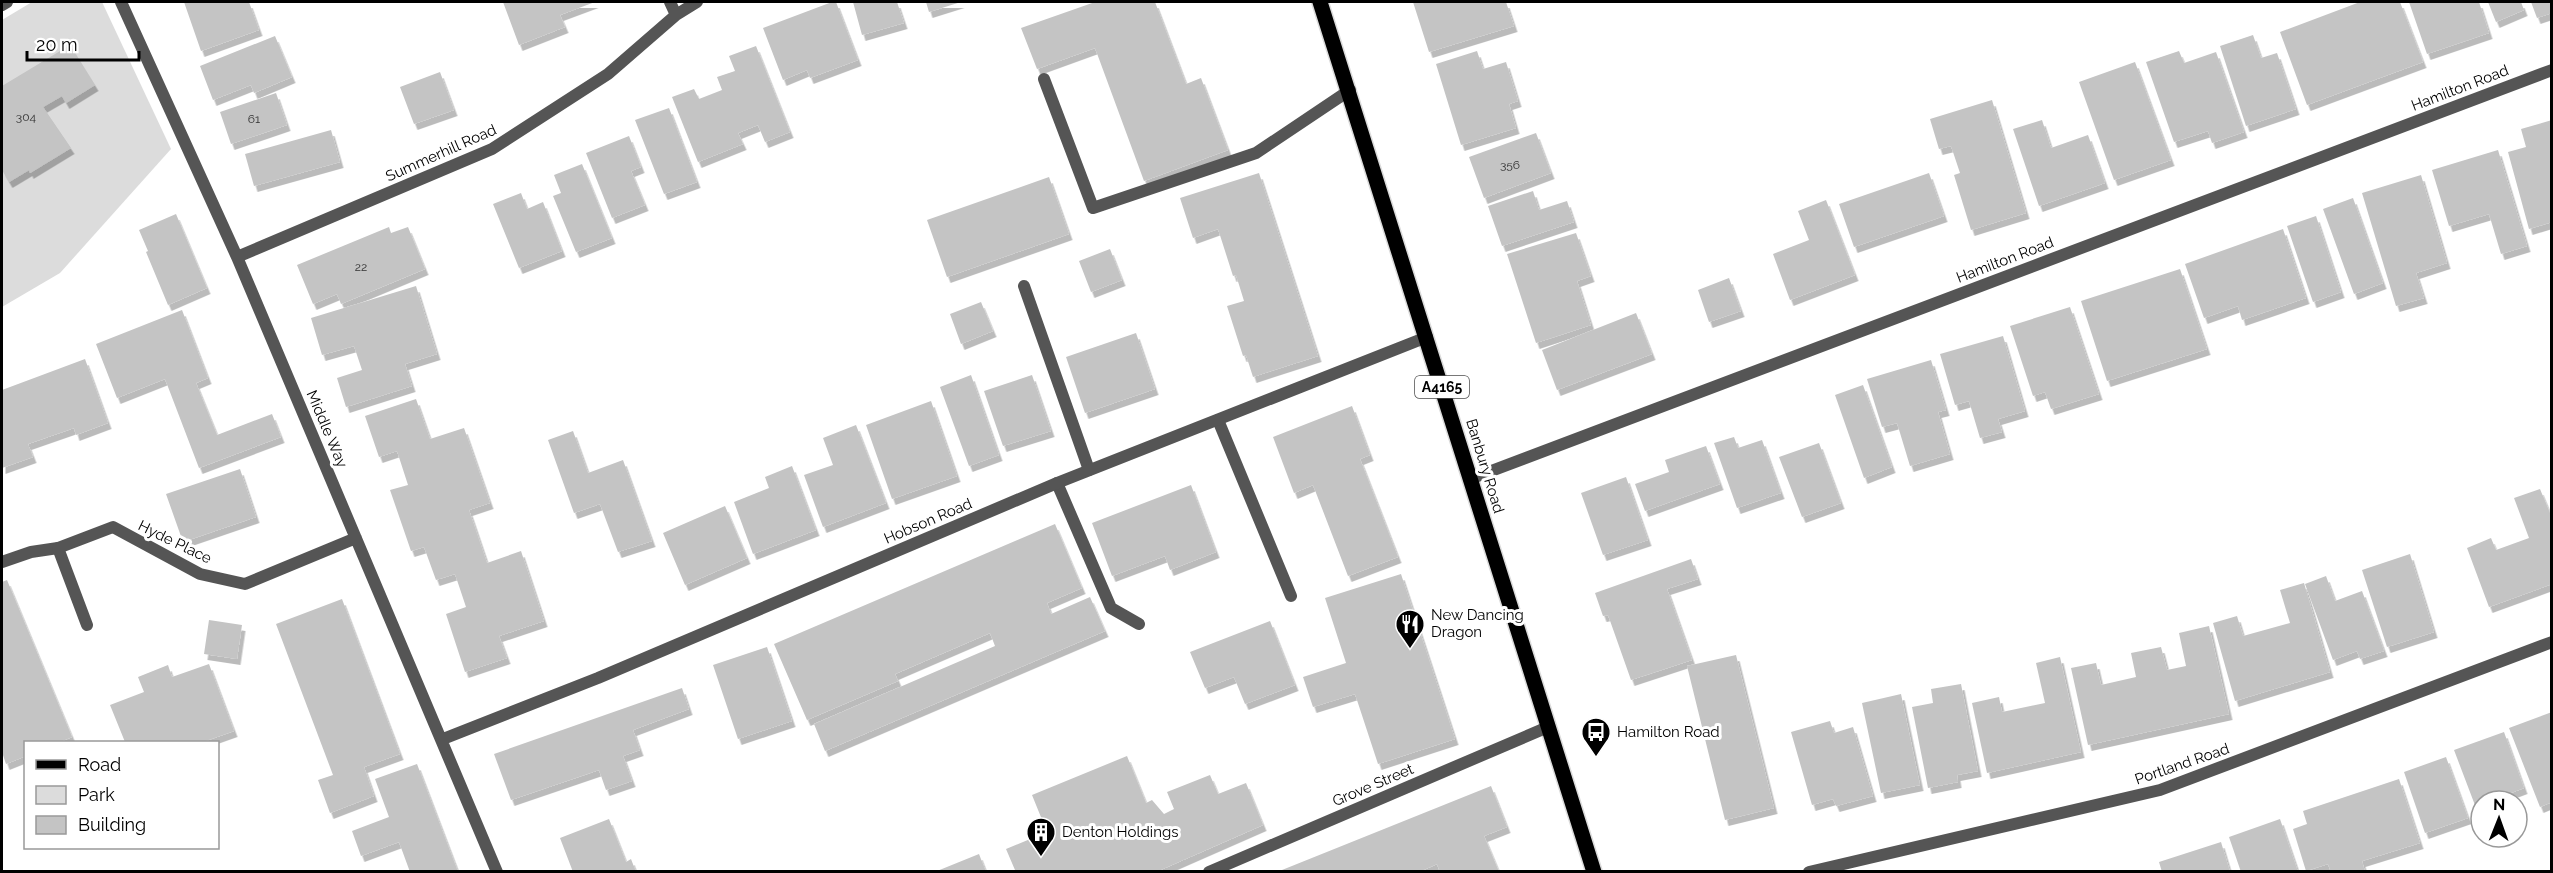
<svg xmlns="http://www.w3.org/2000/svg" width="2553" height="873" font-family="Raleway,sans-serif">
	<defs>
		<filter id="shadow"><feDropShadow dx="3.5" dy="6" stdDeviation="0" flood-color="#0004"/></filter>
	</defs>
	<rect width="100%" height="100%" fill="#fff"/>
	<!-- green -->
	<path fill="#dcdcdc" d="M 32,2 L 102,2 L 171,149 L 60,273 L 2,307 L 2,20 Z"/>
	<!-- building -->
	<path fill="#c4c4c4" filter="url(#shadow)" d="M 184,2 L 249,2 L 259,30 L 201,51 Z
		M 503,2 L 595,2 L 560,15 L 565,27 L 519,45 Z
		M 832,2 L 836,2 L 858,60 L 810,78 L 807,70 L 783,80 L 763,28 Z
		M 853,2 L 897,2 L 904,23 L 862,35 Z
		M 926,2 L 961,2 L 929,12 Z
		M 1095,2 L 1155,2 L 1186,84 L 1201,78 L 1228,150 L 1144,181 L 1095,48 L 1037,69 L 1021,28 Z
		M 1413,2 L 1506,2 L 1514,26 L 1429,52 Z
		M 2360,2 L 2400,2 L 2423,62 L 2307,105 L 2280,32 Z
		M 2409,2 L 2479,2 L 2489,33 L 2427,54 Z
		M 2488,2 L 2521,2 L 2524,10 L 2496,22 Z
		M 2531,2 L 2552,2 L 2552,13 L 2537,18 Z
		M 2253,35 L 2261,58 L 2277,53 L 2296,109 L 2246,126 L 2220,46 Z
		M 275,36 L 292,77 L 254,93 L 251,85 L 213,100 L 200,66 Z
		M 70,45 L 95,85 L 66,103 L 62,96 L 43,107 L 71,148 L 30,173 L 29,170 L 9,182 L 2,170 L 2,86 Z
		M 756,46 L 790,132 L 765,142 L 758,125 L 738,133 L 743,144 L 698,162 L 672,97 L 694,89 L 699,99 L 722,90 L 717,77 L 735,71 L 729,56 Z
		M 1477,51 L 1483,69 L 1506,62 L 1518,101 L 1509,104 L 1516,128 L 1461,145 L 1436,64 Z
		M 2179,51 L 2184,63 L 2216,52 L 2244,132 L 2212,143 L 2208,131 L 2174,142 L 2146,62 Z
		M 2135,62 L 2171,160 L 2114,180 L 2079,82 Z
		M 440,72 L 454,110 L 414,124 L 400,87 Z
		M 276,93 L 287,125 L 231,144 L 220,112 Z
		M 1992,100 L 2026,213 L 1971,230 L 1954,175 L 1960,173 L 1951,146 L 1939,149 L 1930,119 Z
		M 669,108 L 697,182 L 664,194 L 635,120 Z
		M 2042,120 L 2051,148 L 2088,135 L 2105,183 L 2039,206 L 2013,129 Z
		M 2552,120 L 2552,222 L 2529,229 L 2508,152 L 2526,147 L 2521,129 Z
		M 331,130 L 340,162 L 254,186 L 245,154 Z
		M 1536,133 L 1551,173 L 1484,198 L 1469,157 Z
		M 629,136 L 641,167 L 631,171 L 645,205 L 612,218 L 586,153 Z
		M 2498,150 L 2527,246 L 2501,254 L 2489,214 L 2449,226 L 2432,170 Z
		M 582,164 L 612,238 L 576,252 L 553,196 L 561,193 L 554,175 Z
		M 1259,173 L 1318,356 L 1253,377 L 1246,355 L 1243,356 L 1227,306 L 1244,301 L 1236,275 L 1233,276 L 1218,229 L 1193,238 L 1180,198 Z
		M 1929,173 L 1944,216 L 1854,247 L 1839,204 Z
		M 2421,175 L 2447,263 L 2416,273 L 2424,298 L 2396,306 L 2362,193 Z
		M 1049,177 L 1069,234 L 947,277 L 927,220 Z
		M 1533,191 L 1539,210 L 1567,201 L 1574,222 L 1502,246 L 1488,206 Z
		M 521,193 L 527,209 L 543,202 L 562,251 L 519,268 L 493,204 Z
		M 2353,198 L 2383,283 L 2354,294 L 2323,209 Z
		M 1826,200 L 1855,275 L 1790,300 L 1773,254 L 1809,240 L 1798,211 Z
		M 176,214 L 207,288 L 168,305 L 146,252 L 148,251 L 139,230 Z
		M 2316,216 L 2341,292 L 2313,302 L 2287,226 Z
		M 389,227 L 391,233 L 408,227 L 425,269 L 341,304 L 337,294 L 313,304 L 297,265 Z
		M 2283,229 L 2306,298 L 2242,320 L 2238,306 L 2204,318 L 2185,264 Z
		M 1576,233 L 1591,276 L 1577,281 L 1591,325 L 1536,343 L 1507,254 Z
		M 1110,249 L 1122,280 L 1091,292 L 1079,261 Z
		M 2180,269 L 2207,349 L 2107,381 L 2081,301 Z
		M 1729,278 L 1741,311 L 1709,322 L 1698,290 Z
		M 416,286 L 437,354 L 405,364 L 412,386 L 346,407 L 337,378 L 362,370 L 354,346 L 322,355 L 311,318 Z
		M 981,302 L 993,331 L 961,344 L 950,314 Z
		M 2070,307 L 2099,394 L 2051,409 L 2045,392 L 2033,396 L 2010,326 Z
		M 182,310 L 208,378 L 196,383 L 217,435 L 272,414 L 281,437 L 199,468 L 165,379 L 117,398 L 96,344 Z
		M 1636,313 L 1652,354 L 1557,390 L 1542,350 Z
		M 1136,333 L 1155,389 L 1085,413 L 1066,357 Z
		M 2003,336 L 2025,411 L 1998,419 L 2002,432 L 1980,438 L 1969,401 L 1955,405 L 1940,354 Z
		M 85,359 L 108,423 L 76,435 L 74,428 L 28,444 L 33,457 L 2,468 L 2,390 Z
		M 1931,360 L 1946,410 L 1938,412 L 1950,454 L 1910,466 L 1897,423 L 1882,427 L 1867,379 Z
		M 971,375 L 999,455 L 969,466 L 940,387 Z
		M 1032,375 L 1051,431 L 1003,446 L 984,391 Z
		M 1863,385 L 1892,467 L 1864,478 L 1835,395 Z
		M 416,399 L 430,439 L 464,428 L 490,503 L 469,510 L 487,563 L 521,551 L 544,621 L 499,636 L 507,658 L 465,672 L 446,614 L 466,607 L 455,574 L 436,580 L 424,547 L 411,551 L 390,490 L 408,485 L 397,451 L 379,457 L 365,416 Z
		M 931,401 L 957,476 L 892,499 L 866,425 Z
		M 1352,406 L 1370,455 L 1360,459 L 1398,557 L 1348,576 L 1313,485 L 1294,493 L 1273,437 Z
		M 856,425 L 886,503 L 823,527 L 804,475 L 833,465 L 823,438 Z
		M 573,431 L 588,473 L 623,460 L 652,541 L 618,552 L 600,504 L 574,513 L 548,440 Z
		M 1734,437 L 1738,448 L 1762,440 L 1781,493 L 1737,508 L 1714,443 Z
		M 1819,443 L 1841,503 L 1802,517 L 1779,457 Z
		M 1706,446 L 1720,484 L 1645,511 L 1635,484 L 1669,472 L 1665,460 Z
		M 792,466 L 816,530 L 753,554 L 734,502 L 769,488 L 765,477 Z
		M 240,469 L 256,517 L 183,542 L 166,494 Z
		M 1626,477 L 1648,540 L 1603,555 L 1581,493 Z
		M 1191,485 L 1216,552 L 1170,570 L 1165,556 L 1112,576 L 1092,523 Z
		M 2540,489 L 2552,518 L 2552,584 L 2489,607 L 2467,548 L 2491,538 L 2496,550 L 2529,538 L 2514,498 Z
		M 725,506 L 747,558 L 685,585 L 663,533 Z
		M 1055,524 L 1082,588 L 1047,603 L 1051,614 L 1090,597 L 1105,631 L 825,751 L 814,724 L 995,646 L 990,633 L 895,674 L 898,681 L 807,720 L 774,644 Z
		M 2410,554 L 2434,632 L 2387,647 L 2362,570 Z
		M 1691,559 L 1698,579 L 1667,589 L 1692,660 L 1631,680 L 1608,615 L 1603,616 L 1595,593 Z
		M 1401,574 L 1455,739 L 1378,764 L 1355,694 L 1313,707 L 1303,677 L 1346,663 L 1325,598 Z
		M 2326,576 L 2335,601 L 2362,591 L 2384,651 L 2360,659 L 2357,651 L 2333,660 L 2305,584 Z
		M 7,580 L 72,737 L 60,742 L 26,742 L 26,756 L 6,764 L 2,752 L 2,582 Z
		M 2304,583 L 2330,672 L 2235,701 L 2213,623 L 2237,616 L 2243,636 L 2290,623 L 2280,590 Z
		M 342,599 L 400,754 L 364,767 L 374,796 L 330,813 L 318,780 L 333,775 L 276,624 Z
		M 209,620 L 242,625 L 237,659 L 204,654 Z
		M 1270,621 L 1295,685 L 1245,704 L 1234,677 L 1205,688 L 1190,652 Z
		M 2209,626 L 2229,714 L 2088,745 L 2071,668 L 2096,663 L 2101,685 L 2136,677 L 2131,653 L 2161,647 L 2167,670 L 2186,666 L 2179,633 Z
		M 767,647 L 792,721 L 738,739 L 713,665 Z
		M 1736,655 L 1774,808 L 1725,820 L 1687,666 Z
		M 2060,657 L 2081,752 L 1987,773 L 1972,703 L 1999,697 L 2002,712 L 2045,703 L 2036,663 Z
		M 209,664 L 234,731 L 203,742 L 125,742 L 110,705 L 144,692 L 138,677 L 168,665 L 172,677 Z
		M 1961,684 L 1978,771 L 1957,775 L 1958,782 L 1928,788 L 1912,707 L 1933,703 L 1931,689 Z
		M 682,688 L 689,709 L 633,730 L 640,750 L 623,756 L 632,781 L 606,790 L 599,770 L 511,800 L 494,754 Z
		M 1901,694 L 1920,785 L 1881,793 L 1862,703 Z
		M 2552,712 L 2552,802 L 2540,807 L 2509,728 Z
		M 1830,721 L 1834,733 L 1853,727 L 1873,796 L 1836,806 L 1833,799 L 1812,805 L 1791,732 Z
		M 2504,732 L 2524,788 L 2503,796 L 2504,801 L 2481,801 L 2481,821 L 2454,750 Z
		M 1127,756 L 1146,803 L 1152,800 L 1164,814 L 1174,809 L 1167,792 L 1210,775 L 1218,794 L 1246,783 L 1263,825 L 1156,872 L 1011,871 L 1015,870 L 1006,849 L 1047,832 L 1032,795 Z
		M 2446,757 L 2468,818 L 2425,833 L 2404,772 Z
		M 417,764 L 458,872 L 410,872 L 399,842 L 361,856 L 352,831 L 389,817 L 375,779 Z
		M 2399,779 L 2420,843 L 2362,861 L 2365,872 L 2331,872 L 2328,864 L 2306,871 L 2293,829 L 2307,824 L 2303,811 Z
		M 1491,786 L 1507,827 L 1484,836 L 1499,872 L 1440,872 L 1437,864 L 1419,872 L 1277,872 Z
		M 609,819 L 626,862 L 631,859 L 636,872 L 573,872 L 560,838 Z
		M 2280,819 L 2298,872 L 2241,872 L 2229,837 Z
		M 2221,842 L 2230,872 L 2162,872 L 2159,862 Z
		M 979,854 L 986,872 L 937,872 L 937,871 Z"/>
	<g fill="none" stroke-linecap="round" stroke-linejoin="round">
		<!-- primary casing -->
		<g stroke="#dbdbdb" stroke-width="18">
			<path id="primary" d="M 1320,2 L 1594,872"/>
		</g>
		<!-- service -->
		<path stroke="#555" stroke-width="12" d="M 1044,79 L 1093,208 L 1256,153 L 1350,90
			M 1024,286 L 1089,470
			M 1218,420 L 1291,596
			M 1057,483 L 1111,608 L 1139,624
			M 2,562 L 31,552 L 58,548"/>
		<!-- minor -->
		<path stroke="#555" stroke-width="12" d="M 121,2 L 237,257 L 497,872
			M 670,2 L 676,15
			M 2,5 L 7,2
			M 237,257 L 492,149 L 608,74 L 676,15 L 697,2
			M 1470,479 L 2552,70
			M 87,625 L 58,548 L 113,527 L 200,574 L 245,584 L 356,538
			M 443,739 L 598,678 L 1057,483 L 1427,337
			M 1209,872 L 1548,727
			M 1809,872 L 2160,790 L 2552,642"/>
		<!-- primary -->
		<use href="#primary" stroke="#000" stroke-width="15"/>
	</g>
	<!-- icons -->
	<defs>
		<g id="restaurant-pin" transform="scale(1.5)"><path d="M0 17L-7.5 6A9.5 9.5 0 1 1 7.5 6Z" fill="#000" stroke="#fff"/><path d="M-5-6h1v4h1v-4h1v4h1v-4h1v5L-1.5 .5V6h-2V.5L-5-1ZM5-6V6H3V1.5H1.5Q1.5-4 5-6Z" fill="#fff"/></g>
		<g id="bus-pin" transform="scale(1.5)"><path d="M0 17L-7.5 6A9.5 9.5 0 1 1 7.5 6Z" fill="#000" stroke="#fff"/><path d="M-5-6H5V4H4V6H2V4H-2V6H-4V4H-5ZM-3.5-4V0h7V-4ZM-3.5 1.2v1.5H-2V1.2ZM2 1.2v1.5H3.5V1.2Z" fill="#fff"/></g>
		<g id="building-pin" transform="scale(1.5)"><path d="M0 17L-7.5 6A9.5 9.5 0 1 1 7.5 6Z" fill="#000" stroke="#fff"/><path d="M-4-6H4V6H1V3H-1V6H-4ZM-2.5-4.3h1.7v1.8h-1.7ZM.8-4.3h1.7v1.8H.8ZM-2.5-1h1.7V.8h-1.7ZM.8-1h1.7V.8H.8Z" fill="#fff"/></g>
	</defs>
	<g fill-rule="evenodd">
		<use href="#restaurant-pin" x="1410" y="624"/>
		<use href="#bus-pin" x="1596" y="732"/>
		<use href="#building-pin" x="1041" y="832"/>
	</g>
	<g text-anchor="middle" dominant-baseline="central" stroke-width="6" stroke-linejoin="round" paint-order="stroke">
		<!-- number labels -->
		<g font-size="12" fill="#313131">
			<text x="26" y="117">304</text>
			<text x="254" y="119">61</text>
			<text x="1510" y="165">356</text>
			<text x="361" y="267">22</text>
		</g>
		<!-- shield labels -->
		<rect fill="#fff" stroke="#4c4c4c" stroke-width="1.5" x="1415" y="376" width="54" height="22" rx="4.5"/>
		<g font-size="14" font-weight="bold" fill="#000">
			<text x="1442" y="387">A4165</text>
		</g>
		<!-- street labels -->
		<g font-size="15" fill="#000" stroke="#fff">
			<text transform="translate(2460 88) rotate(-21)">Hamilton Road</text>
			<text transform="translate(441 153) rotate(-24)">Summerhill Road</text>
			<text transform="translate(2005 260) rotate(-21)">Hamilton Road</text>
			<text transform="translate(327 429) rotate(67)">Middle Way</text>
			<text transform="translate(1485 466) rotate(73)">Banbury Road</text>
			<text transform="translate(928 521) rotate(-23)">Hobson Road</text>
			<text transform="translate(175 542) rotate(26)">Hyde Place</text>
			<text transform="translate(2182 764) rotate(-19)">Portland Road</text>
			<text transform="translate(1373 785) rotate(-23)">Grove Street</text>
		</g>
		<!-- poi labels -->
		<g font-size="15" fill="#000" stroke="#fff" text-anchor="start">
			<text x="1431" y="615">New Dancing<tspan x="1431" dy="17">Dragon</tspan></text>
			<text x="1617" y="732">Hamilton Road</text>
			<text x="1062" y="832">Denton Holdings</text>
		</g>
	</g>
	<!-- border -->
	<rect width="2553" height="873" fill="none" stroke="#000000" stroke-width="6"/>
	<!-- legend -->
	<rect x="24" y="741" width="195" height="108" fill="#ffffff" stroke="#999999" stroke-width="1.5"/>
	<rect x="36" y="760" width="30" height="9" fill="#000000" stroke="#999999" stroke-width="1.5"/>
	<text x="78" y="771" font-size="18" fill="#000000">Road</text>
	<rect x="36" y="786" width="30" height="18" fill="#dcdcdc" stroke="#999999" stroke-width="1.5"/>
	<text x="78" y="801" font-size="18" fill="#000000">Park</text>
	<rect x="36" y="816" width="30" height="18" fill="#c4c4c4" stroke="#999999" stroke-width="1.5"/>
	<text x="78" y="831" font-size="18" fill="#000000">Building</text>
	<!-- north arrow -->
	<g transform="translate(2499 819) rotate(1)"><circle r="28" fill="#ffffff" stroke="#999999" stroke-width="1.5"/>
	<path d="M0-4.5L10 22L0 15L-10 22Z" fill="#000000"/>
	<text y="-9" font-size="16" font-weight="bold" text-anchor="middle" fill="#000000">N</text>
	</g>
	<!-- scale -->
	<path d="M27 51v9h112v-9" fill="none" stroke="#000000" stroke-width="3"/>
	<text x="36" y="51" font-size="18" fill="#000000" stroke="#ffffff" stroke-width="4.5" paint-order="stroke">20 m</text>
</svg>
